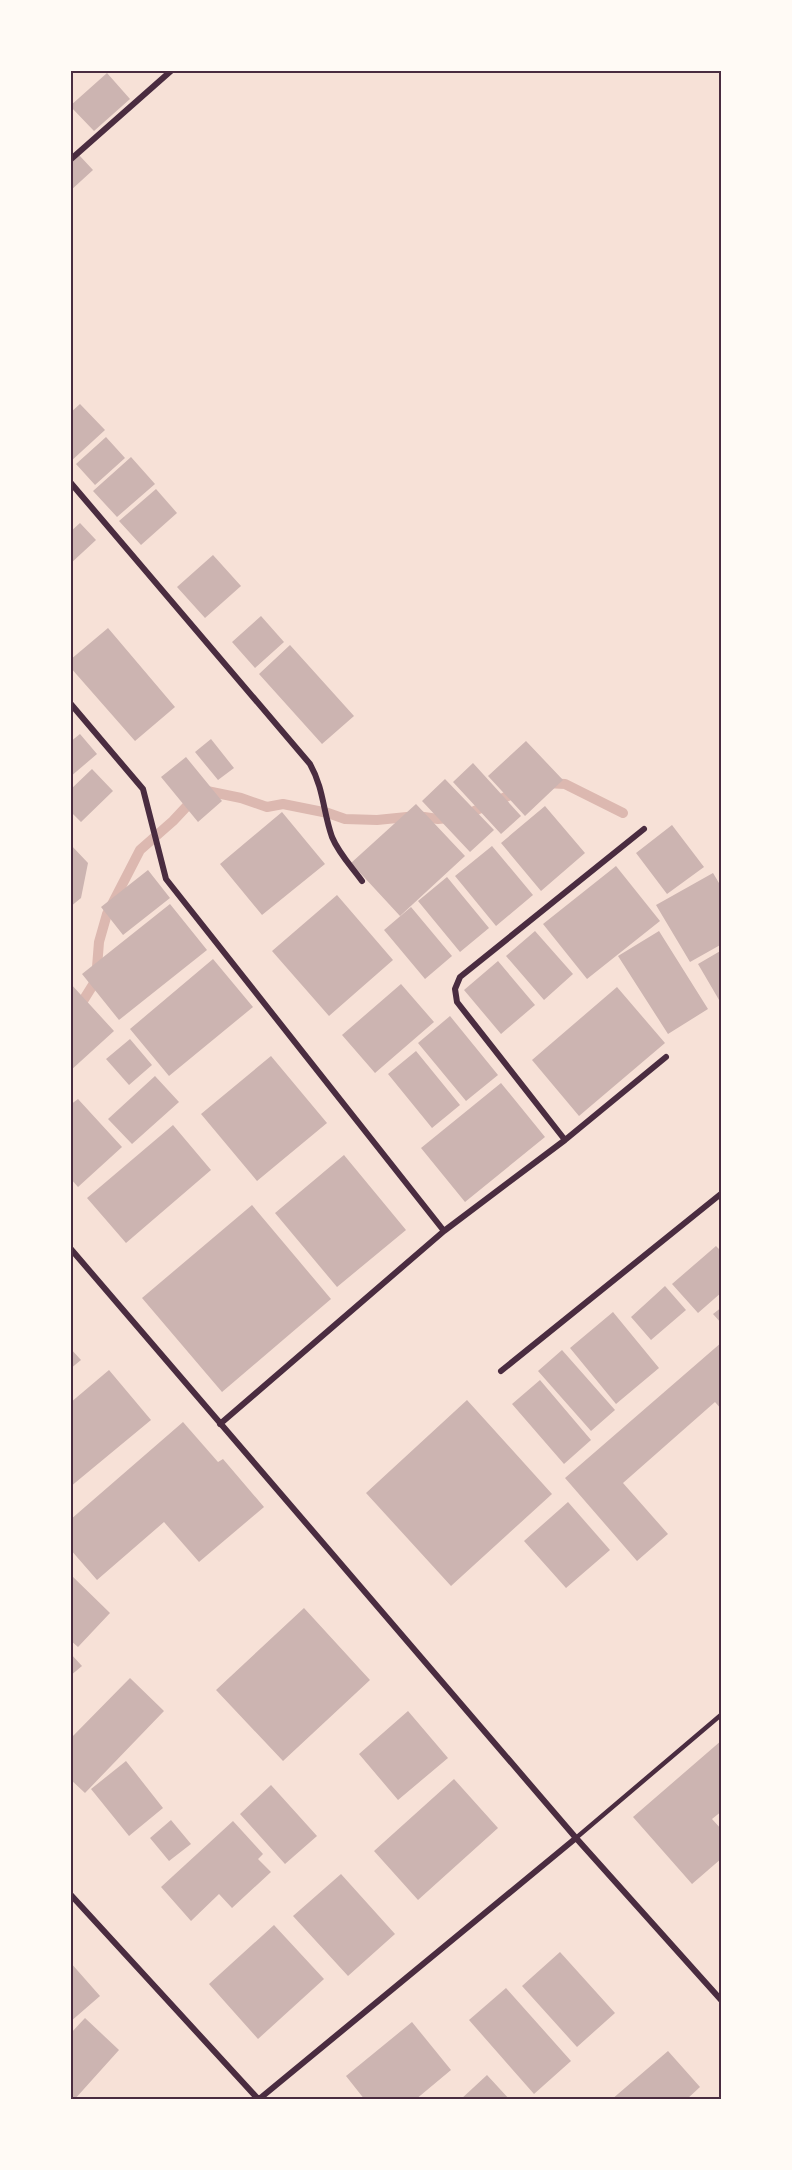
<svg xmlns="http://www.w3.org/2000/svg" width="792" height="2170" font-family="Ubuntu,sans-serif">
	<rect width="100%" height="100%" fill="#f7e1d7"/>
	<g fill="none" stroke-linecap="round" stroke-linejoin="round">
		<!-- stream -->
		<path stroke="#dcb8b0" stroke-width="10" d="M 546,783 L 565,784 L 623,813
			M 75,1009 L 81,1004 L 96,980 L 99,942 L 107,914 L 140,850 L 173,821 L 202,790 L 241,798 L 267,807 L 283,804 L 328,813 L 345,819 L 377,820 L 417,816 L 438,819 L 461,817 L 519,791"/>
	</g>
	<!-- building -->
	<path fill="#ccb4b1" d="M 107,73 L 130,99 L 94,131 L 70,106 Z
		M 79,155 L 93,170 L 70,191 L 70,162 Z
		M 80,404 L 105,430 L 70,462 L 70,413 Z
		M 106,437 L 125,458 L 95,485 L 76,464 Z
		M 131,457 L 155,484 L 117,517 L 93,491 Z
		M 156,489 L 177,513 L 141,545 L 119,521 Z
		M 80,523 L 96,540 L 70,564 L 70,532 Z
		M 213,555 L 241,586 L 205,618 L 177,587 Z
		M 261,616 L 284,642 L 255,668 L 232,642 Z
		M 108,628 L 175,707 L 135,741 L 70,667 L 70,660 Z
		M 290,645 L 354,716 L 322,744 L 259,674 Z
		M 80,734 L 97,754 L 70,777 L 70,742 Z
		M 211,739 L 234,768 L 218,780 L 195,752 Z
		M 526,741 L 563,780 L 525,816 L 488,776 Z
		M 186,757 L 222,801 L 198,822 L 161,777 Z
		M 473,763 L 521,816 L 501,834 L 453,782 Z
		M 92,769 L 113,791 L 81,822 L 70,811 L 70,790 Z
		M 445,779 L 494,830 L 470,852 L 422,801 Z
		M 416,804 L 465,856 L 400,916 L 351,863 Z
		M 545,806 L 585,853 L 541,891 L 501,843 Z
		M 282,812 L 325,864 L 262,915 L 220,864 Z
		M 672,825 L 704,867 L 667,894 L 636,853 Z
		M 70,844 L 88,863 L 81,898 L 70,907 Z
		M 492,846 L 533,895 L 496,926 L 455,876 Z
		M 616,866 L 660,921 L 587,979 L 543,924 Z
		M 148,870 L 170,898 L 123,935 L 101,907 Z
		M 713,873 L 722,888 L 722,944 L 690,962 L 656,905 Z
		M 447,877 L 489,928 L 460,952 L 418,901 Z
		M 337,895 L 393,960 L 329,1016 L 272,951 Z
		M 170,904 L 207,950 L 119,1020 L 82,974 Z
		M 411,907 L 452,956 L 425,979 L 384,930 Z
		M 535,931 L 573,974 L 544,1000 L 506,956 Z
		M 659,931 L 708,1009 L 668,1034 L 618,956 Z
		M 722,950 L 722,1005 L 698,964 Z
		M 213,959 L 253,1007 L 169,1076 L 130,1029 Z
		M 498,961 L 535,1005 L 501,1034 L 464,990 Z
		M 70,983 L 114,1031 L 70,1071 Z
		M 401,984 L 434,1022 L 375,1073 L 342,1035 Z
		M 617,987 L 665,1043 L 579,1116 L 532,1060 Z
		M 450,1016 L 498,1075 L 466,1101 L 418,1043 Z
		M 130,1039 L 152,1065 L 129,1085 L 106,1059 Z
		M 416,1051 L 460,1105 L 432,1128 L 388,1074 Z
		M 271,1056 L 327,1123 L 257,1181 L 201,1114 Z
		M 155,1076 L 179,1102 L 132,1144 L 108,1119 Z
		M 501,1083 L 545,1137 L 465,1202 L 421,1148 Z
		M 78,1099 L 122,1147 L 78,1187 L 70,1178 L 70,1105 Z
		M 173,1125 L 211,1170 L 126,1243 L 87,1198 Z
		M 344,1155 L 406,1230 L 337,1287 L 275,1213 Z
		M 252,1205 L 331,1299 L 222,1392 L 142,1298 Z
		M 716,1246 L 722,1252 L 722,1292 L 698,1313 L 672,1284 Z
		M 665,1286 L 686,1310 L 651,1340 L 631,1317 Z
		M 722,1307 L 722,1324 L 713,1314 Z
		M 613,1312 L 659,1368 L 616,1404 L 570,1348 Z
		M 722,1342 L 722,1410 L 715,1402 L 623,1483 L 668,1534 L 637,1561 L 565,1478 Z
		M 70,1348 L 81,1360 L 70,1369 Z
		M 562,1350 L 615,1410 L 591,1431 L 538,1371 Z
		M 109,1370 L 151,1420 L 70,1487 L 70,1403 Z
		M 540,1380 L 591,1440 L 564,1464 L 512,1404 Z
		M 467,1400 L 552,1494 L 451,1586 L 366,1493 Z
		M 183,1422 L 218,1462 L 223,1459 L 264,1507 L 199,1562 L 164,1522 L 97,1580 L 70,1549 L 70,1520 Z
		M 568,1502 L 610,1550 L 566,1588 L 524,1541 Z
		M 70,1574 L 110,1613 L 78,1647 L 70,1640 Z
		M 304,1608 L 370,1680 L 283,1761 L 216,1690 Z
		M 70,1653 L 82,1666 L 70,1676 Z
		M 130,1678 L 164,1711 L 85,1793 L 70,1779 L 70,1739 Z
		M 408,1711 L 448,1758 L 398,1800 L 359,1754 Z
		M 722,1740 L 722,1811 L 712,1819 L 722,1830 L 722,1858 L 692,1884 L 633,1817 Z
		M 126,1761 L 163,1808 L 129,1836 L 91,1789 Z
		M 454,1779 L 498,1828 L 418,1900 L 374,1851 Z
		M 271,1785 L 317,1836 L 285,1864 L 240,1814 Z
		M 171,1820 L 191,1844 L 169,1861 L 150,1838 Z
		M 233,1821 L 263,1854 L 258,1859 L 271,1872 L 232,1908 L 219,1894 L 191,1921 L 161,1887 Z
		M 341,1874 L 395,1934 L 348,1976 L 293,1916 Z
		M 274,1925 L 324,1979 L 258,2039 L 209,1984 Z
		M 560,1952 L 615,2013 L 577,2047 L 522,1986 Z
		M 70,1962 L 100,1996 L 70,2022 Z
		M 506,1988 L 571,2061 L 534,2094 L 469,2020 Z
		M 85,2018 L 119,2050 L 74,2100 L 70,2100 L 70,2034 Z
		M 412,2022 L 451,2070 L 415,2100 L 365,2100 L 346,2076 Z
		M 668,2051 L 700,2087 L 686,2100 L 611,2100 Z
		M 487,2075 L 510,2100 L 460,2100 Z"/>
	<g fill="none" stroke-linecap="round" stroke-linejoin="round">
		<!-- service -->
		<path stroke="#4a2c40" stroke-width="4.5" d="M 576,1838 L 722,1714"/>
		<!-- minor -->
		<path stroke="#4a2c40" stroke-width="6" d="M 70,160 L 172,70
			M 70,482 L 310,764 C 324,789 323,812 332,837 C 339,854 352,867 362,881
			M 70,703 L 143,789 L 166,879 L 444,1231
			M 565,1140 L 457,1002 L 455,989 L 460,977 L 644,829
			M 70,1248 L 576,1838 L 722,2001
			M 501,1371 L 722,1193
			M 220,1424 L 444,1231 L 565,1140 L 666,1057
			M 70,1894 L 259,2100
			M 258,2100 L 576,1838"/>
	</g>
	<!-- border -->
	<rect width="792" height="2170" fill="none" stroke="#fffaf5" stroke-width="144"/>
	<rect x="72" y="72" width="648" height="2026" fill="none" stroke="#4a2c40" stroke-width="2"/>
</svg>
